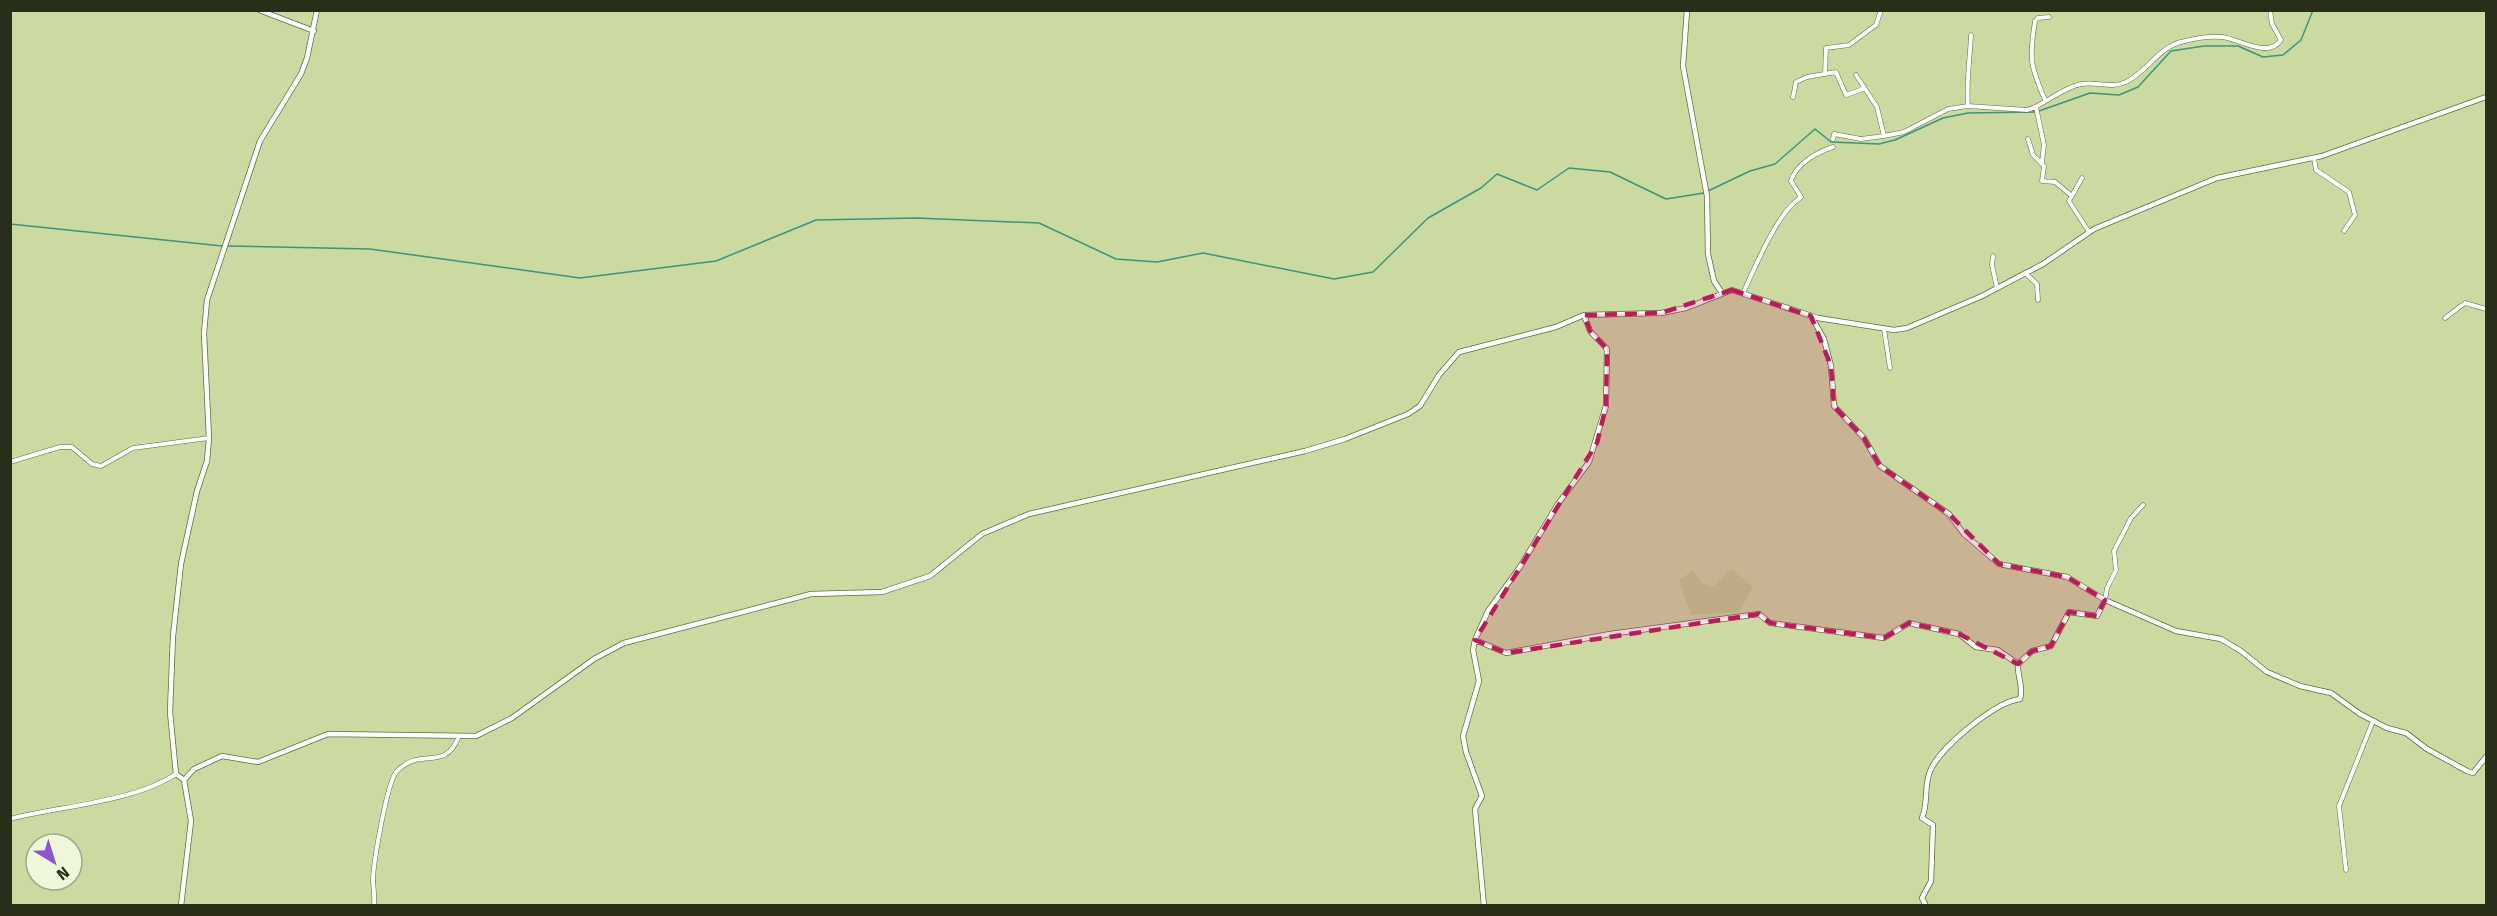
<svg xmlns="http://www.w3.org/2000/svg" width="2497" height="916" font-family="'Fira Sans',sans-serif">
	<rect width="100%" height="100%" fill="#cadaa0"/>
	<!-- built -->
	<path fill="#bdcf8f" d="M 1731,569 L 1753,587 L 1739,612 L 1691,615 L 1679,580 L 1693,571 L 1701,583 L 1713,587 Z"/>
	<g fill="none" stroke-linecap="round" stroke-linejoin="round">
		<!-- stream -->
		<path stroke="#379681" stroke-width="1.5" d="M 2039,111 L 2090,93 L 2119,95 L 2138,87 L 2171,51 L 2204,46 L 2238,46 L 2263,57 L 2283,55 L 2301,40 L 2313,10
			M 1708,191 L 1750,171 L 1775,164 L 1815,129 L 1831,142 L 1879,144 L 1895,140 L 1943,118 L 1968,113 L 2035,112
			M 10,224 L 222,246
			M 227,246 L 370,249 L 580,278 L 716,261 L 816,220 L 916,218 L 1039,223 L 1116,259 L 1157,262 L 1203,253 L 1334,279 L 1373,272 L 1428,218 L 1481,188 L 1497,174 L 1537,190 L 1569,168 L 1610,172 L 1666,199 L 1704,193"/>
		<!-- minor casing -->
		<g stroke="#5f6d37" stroke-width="5">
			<path id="minor" d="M 1825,74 L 1826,48 L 1849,45 L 1876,25 L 1881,10
				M 1856,75 L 1877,107 L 1884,136
				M 1793,97 L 1796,82 L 1807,77 L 1836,72 L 1846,95 L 1863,89
				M 2045,100 C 2030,65 2029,59 2035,21 L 2038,18 L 2049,17
				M 1968,106 C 1966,81 1970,59 1971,35
				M 2036,107 L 2044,145 L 2042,162
				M 1833,139 L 1834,134 L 1861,139 L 1884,136 L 1904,132 L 1948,109 L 1968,106 L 2027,110 C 2045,105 2059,89 2081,84 C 2096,81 2111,89 2126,82 C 2149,71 2158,46 2185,41 C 2197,38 2210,36 2222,37 C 2240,39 2268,59 2281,40 L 2272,24 L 2270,10
				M 2028,139 L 2033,155 L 2044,166 L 2042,181 L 2055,182 L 2072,196
				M 2314,158 L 2316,170 L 2349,192 L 2355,215 L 2344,231
				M 2082,178 L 2069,201 L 2089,232
				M 1993,256 L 1992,265 L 1997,288
				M 2025,273 L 2037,284 L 2038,300
				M 1743,293 C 1757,264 1776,214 1801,197 L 1791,181 C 1796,164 1817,152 1833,147
				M 2445,318 L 2465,303 L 2486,309
				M 1884,329 L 1890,368
				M 10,462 L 60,447 L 72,447 L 92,464 L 101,466 L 133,448 L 209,438
				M 2105,600 L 2107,588 L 2116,570 L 2114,551 L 2131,518 L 2143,505
				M 10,819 C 60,806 134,802 176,774
				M 2346,870 L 2339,806 L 2373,721
				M 374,906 C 375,896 373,887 373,878 C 374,861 387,781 397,771 C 421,746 445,773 459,736"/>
		</g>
		<!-- tertiary casing -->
		<g stroke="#5f6d37" stroke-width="6">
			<path id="tertiary" d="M 259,10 L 314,31
				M 1687,10 L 1683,66 L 1707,196 L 1708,254 L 1714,281 L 1722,293
				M 1811,316 L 1824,339 L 1831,366 L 1834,406 L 1864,438 L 1880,466 L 1949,514 L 1964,534 L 1999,564 L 2067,577 L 2105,600 L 2176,631 L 2221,639 L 2241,651 L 2267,672 L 2300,686 L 2331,693 L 2360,714 L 2387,728 L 2406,733 L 2427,749 L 2467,771 L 2473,773 L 2486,757
				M 1475,640 L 1506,653 L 1610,634 L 1759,614 L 1770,623 L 1884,638 L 1909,623 L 1959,634 L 1976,647 L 1998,650 L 2018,664
				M 184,780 L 176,774 L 170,712 L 173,636 L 181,564 L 197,491 L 207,461 L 209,438 L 204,333 L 207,300 L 260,141 L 301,74 L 307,58 L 317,10
				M 181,906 L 191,821 L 184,780 L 194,769 L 222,756 L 258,762 L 328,734 L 476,736 L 512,718 L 594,659 L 624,643 L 811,594 L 882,592 L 930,576 L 982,534 L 1029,514 L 1305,451 L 1345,439 L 1408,414 L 1420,406 L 1439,375 L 1459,352 L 1556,327 L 1584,315 L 1661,313 L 1686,308 L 1732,290 L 1818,318 L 1894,330 L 1907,328 L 1982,296 L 2043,264 L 2094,229 L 2217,178 L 2322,156 L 2486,97
				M 1484,906 L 1475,809 L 1482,796 L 1466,752 L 1463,736 L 1479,681 L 1473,650 L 1475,640 L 1488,611 L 1520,567 L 1558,504 L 1589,462 L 1606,406 L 1607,349 L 1590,331 L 1584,315
				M 1926,906 L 1922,898 L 1931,881 L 1933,825 L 1922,818 C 1929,802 1923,785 1931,769 C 1942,746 1995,702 2020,699 C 2024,687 2017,676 2018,664 L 2032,651 L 2051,646 L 2069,612 L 2097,616 L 2105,600"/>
		</g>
		<!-- minor -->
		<use href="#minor" stroke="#fff" stroke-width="4"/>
		<!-- tertiary -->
		<use href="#tertiary" stroke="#fff" stroke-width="4.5"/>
	</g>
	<!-- marked area -->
	<path fill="#c2185b" fill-opacity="0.2" stroke="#c2185b" stroke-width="4.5" stroke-dasharray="12 8" stroke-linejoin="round" d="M 1732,290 L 1811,316 L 1831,366 L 1834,406 L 1864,438 L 1880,466 L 1949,514 L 1999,564 L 2067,577 L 2105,600 L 2097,616 L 2069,612 L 2051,646 L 2032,651 L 2018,664 L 1959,634 L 1909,623 L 1884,638 L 1770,623 L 1759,614 L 1506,653 L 1475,640 L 1597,443 L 1606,406 L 1607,349 L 1590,331 L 1584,315 L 1661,313 Z"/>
	<!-- border -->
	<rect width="2497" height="916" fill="none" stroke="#282e17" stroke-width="24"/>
	<!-- north arrow -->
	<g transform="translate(54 862) rotate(142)"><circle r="28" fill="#eef7da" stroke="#9fa78c" stroke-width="1.5"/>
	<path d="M0-4.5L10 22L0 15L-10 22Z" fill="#8a55ce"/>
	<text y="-9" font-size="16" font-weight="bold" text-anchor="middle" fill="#282e17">N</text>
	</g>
</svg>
